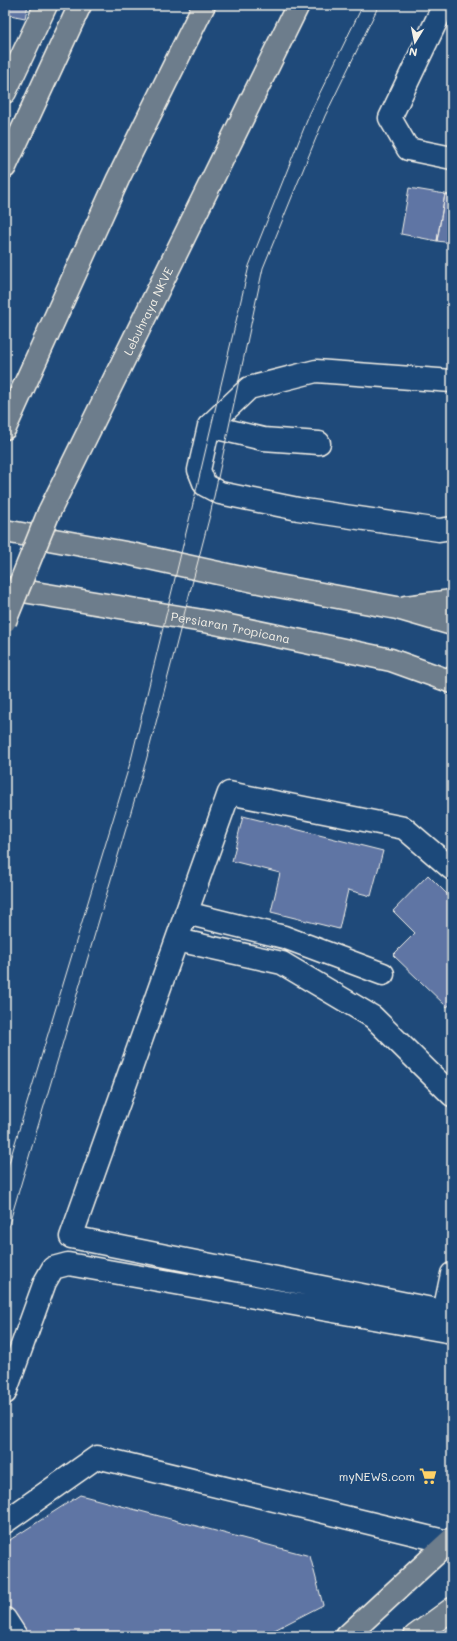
<svg xmlns="http://www.w3.org/2000/svg" width="457" height="1641" font-family="Mali,sans-serif">
	<rect width="100%" height="100%" fill="#1f4a7a"/>
	<filter id="ink" filterUnits="userSpaceOnUse"><feTurbulence type="fractalNoise" baseFrequency=".025" numOctaves="2"/><feDisplacementMap in="SourceGraphic" scale="8" xChannelSelector="R" yChannelSelector="G"/><feConvolveMatrix kernelMatrix="1 2 1 2 8 2 1 2 1" color-interpolation-filters="sRGB"/></filter>
	<g filter="url(#ink)">
		<!-- building -->
		<path fill="#5f74a4" stroke="#f4f1e8" d="M 5,5 L 28,5 L 25,18 L 5,14 Z
			M 409,188 L 445,194 L 437,241 L 401,234 Z
			M 445,194 L 452,196 L 452,243 L 437,241 Z
			M 243,816 L 383,851 L 371,896 L 348,890 L 339,929 L 271,912 L 280,873 L 232,861 Z
			M 428,875 L 452,899 L 452,1003 L 447,1007 L 393,955 L 415,933 L 393,911 Z
			M 80,1495 L 310,1556 L 323,1605 L 263,1636 L 27,1636 L 5,1603 L 5,1543 Z"/>
		<g fill="none" stroke-linecap="round" stroke-linejoin="round">
			<!-- minor casing -->
			<g stroke="#f4f1e8" stroke-width="25">
				<path id="minor" d="M 444,5 L 390,118 L 408,149 L 452,158
					M 452,381 L 316,371 L 249,388 L 209,426 L 199,470 L 205,485 L 220,493 L 298,509 L 439,530 L 452,528
					M 209,426 L 263,439 L 319,443
					M 452,869 L 404,828 L 229,793 L 71,1237 L 452,1313
					M 186,913 L 284,937 L 383,974
					M 177,940 L 282,963 L 373,1017 L 452,1095
					M 444,1312 L 452,1274
					M 5,1393 L 45,1282 L 53,1268 L 68,1264 L 452,1332
					M 5,1522 L 97,1457 L 448,1542
					M 5,1619 L 16,1636"/>
			</g>
			<!-- major casing -->
			<g stroke="#f4f1e8" stroke-width="25">
				<g id="major">
					<path d="M 5,92 L 46,5"/>
					<path d="M 5,167 L 80,5"/>
					<path d="M 5,531 L 131,554 L 273,585 L 397,608 L 452,624"/>
					<path id="s1" d="M 5,588 L 215,623 L 301,641 L 391,660 L 452,682"/>
					<path d="M 406,607 L 452,601"/>
					<path d="M 347,1636 L 452,1539"/>
					<path d="M 415,1636 L 452,1609"/>
				</g>
			</g>
			<!-- highway casing -->
			<g stroke="#f4f1e8" stroke-width="25">
				<g id="highway">
					<path d="M 5,428 L 118,179 L 204,5"/>
					<path id="s2" d="M 49,512 L 298,5"/>
				</g>
			</g>
			<!-- minor -->
			<use href="#minor" stroke="#1f4a7a" stroke-width="22"/>
			<!-- major -->
			<use href="#major" stroke="#6d7d8c" stroke-width="22"/>
			<!-- highway -->
			<use href="#highway" stroke="#6d7d8c" stroke-width="22"/>
			<!-- tram -->
			<path stroke="#f4f1e8" stroke-width="1" d="M 5,1176 L 131,760 L 191,512 L 249,266 L 310,113 L 363,5
				M 5,1238 L 146,761 L 210,515 L 263,268 L 325,116 L 379,5"/>
			<!-- highway-bridge casing -->
			<g stroke="#f4f1e8" stroke-width="25" stroke-linecap="butt">
				<path id="highway-bridge" d="M 5,621 L 49,512"/>
			</g>
			<!-- highway-bridge -->
			<use href="#highway-bridge" stroke="#6d7d8c" stroke-width="22"/>
		</g>
	</g>
	<!-- icons -->
	<defs>
		<g id="supermarket-bare" transform="scale(1.38)"><path d="M-6-5.5h2.5l.6 2H6L4.5 2H-2.5L-4.4-4H-6ZM-1.5 3.2a1.3 1.3 0 1 0 .1 0ZM3 3.2a1.3 1.3 0 1 0 .1 0Z" fill="#ffd166" stroke="#1f4a7a" stroke-width="2.5" paint-order="stroke"/></g>
	</defs>
	<g fill-rule="evenodd">
		<use href="#supermarket-bare" x="428" y="1476"/>
	</g>
	<g text-anchor="middle" dominant-baseline="central" stroke-width="3" stroke-linejoin="round" paint-order="stroke">
		<!-- street labels -->
		<g font-size="12" fill="#f4f1e8" stroke="#1f4a7a">
			<text stroke="none"><textPath href="#s2" startOffset="224">Lebuhraya NKVE</textPath></text>
			<text stroke="none"><textPath href="#s1" startOffset="229">Persiaran Tropicana</textPath></text>
		</g>
		<!-- poi labels -->
		<g font-size="12" fill="#f4f1e8" stroke="#1f4a7a" text-anchor="end">
			<text x="415" y="1476">myNEWS.com</text>
		</g>
	</g>
	<!-- margin -->
	<rect width="457" height="1641" fill="none" stroke="#1f4a7a" stroke-width="20"/>
	<rect x="10" y="10" width="437" height="1621" fill="none" stroke="#f4f1e8" stroke-width="1.5" filter="url(#ink)"/>
	<!-- north arrow -->
	<g transform="translate(415 42) rotate(190)" stroke="#1f4a7a" stroke-width="3" paint-order="stroke">
	<path d="M0-3L7 15L0 10L-7 15Z" fill="#f4f1e8"/>
	<text y="-6" font-size="11" font-weight="bold" text-anchor="middle" fill="#f4f1e8">N</text>
	</g>
</svg>
